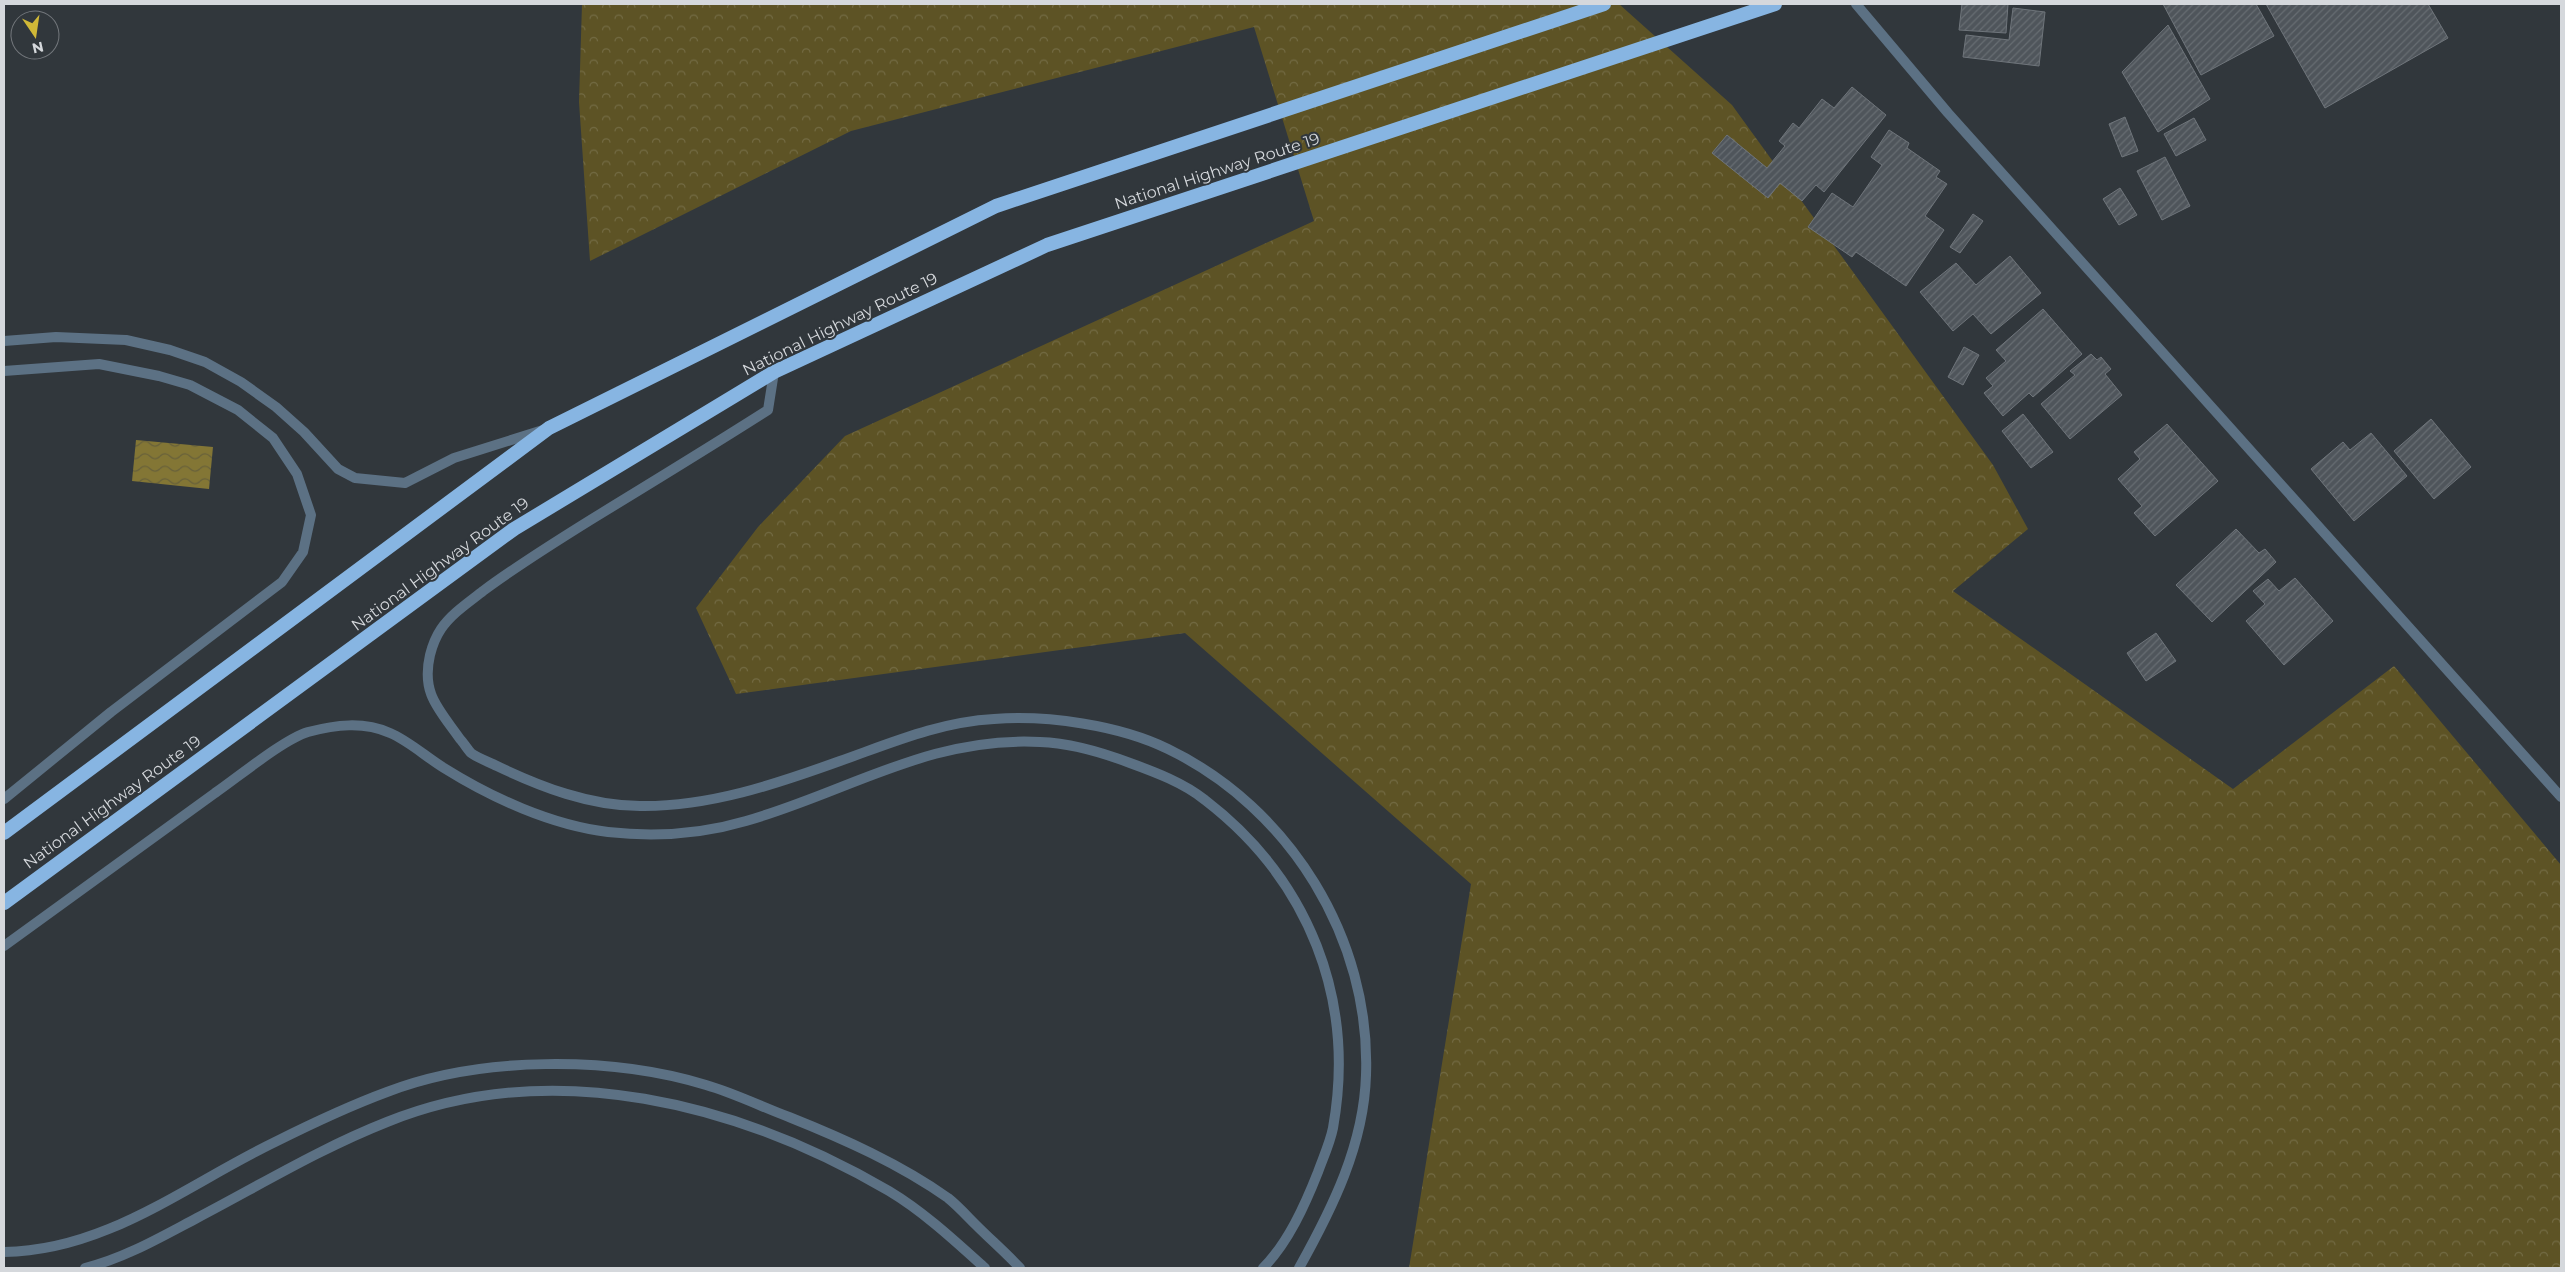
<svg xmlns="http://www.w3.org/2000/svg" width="2565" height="1272" font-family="Montserrat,sans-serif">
	<defs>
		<pattern id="forest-crowns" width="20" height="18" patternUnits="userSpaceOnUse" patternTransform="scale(1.25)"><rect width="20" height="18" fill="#5d5325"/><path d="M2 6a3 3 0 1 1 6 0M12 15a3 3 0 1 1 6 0" fill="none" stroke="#736b44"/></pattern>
		<pattern id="water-waves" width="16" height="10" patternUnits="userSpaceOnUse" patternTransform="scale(1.25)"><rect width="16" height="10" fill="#837635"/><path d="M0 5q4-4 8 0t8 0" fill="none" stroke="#68613a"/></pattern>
		<pattern id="building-hatch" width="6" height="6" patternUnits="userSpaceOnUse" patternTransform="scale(1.25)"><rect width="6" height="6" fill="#4f555b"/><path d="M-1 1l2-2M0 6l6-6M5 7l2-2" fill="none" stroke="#676d72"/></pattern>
	</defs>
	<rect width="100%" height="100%" fill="#31373c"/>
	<!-- forest -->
	<path fill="url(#forest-crowns)" d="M 582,4 L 1619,4 L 1732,105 L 1993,465 L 2028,529 L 1953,591 L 2233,789 L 2394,666 L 2561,865 L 2561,1268 L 1409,1268 L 1471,884 L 1185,633 L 736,694 L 696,608 L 758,527 L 845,436 L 1314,221 L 1254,27 L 851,131 L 590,261 L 579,102 Z"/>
	<!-- water -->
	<path fill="url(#water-waves)" d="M 136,440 L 213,447 L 209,489 L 132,481 Z"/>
	<!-- building -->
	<path fill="url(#building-hatch)" stroke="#6f757b" d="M 1962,4 L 2008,4 L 2006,33 L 1959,30 Z
		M 2163,4 L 2256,4 L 2274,36 L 2201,75 Z
		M 2266,4 L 2428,4 L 2448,38 L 2325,108 Z
		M 2013,8 L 2045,12 L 2039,66 L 1963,57 L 1966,35 L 2009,40 Z
		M 2168,25 L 2210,99 L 2158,132 L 2122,72 Z
		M 1852,87 L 1886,115 L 1824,192 L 1816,185 L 1802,201 L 1780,183 L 1768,198 L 1712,153 L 1727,135 L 1767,168 L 1785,146 L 1779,141 L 1793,123 L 1799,128 L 1822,99 L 1834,108 Z
		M 2125,117 L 2138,151 L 2122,157 L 2109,124 Z
		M 2194,118 L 2206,140 L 2176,156 L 2164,134 Z
		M 1889,130 L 1909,143 L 1907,148 L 1940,171 L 1936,177 L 1947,184 L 1925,216 L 1944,230 L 1906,286 L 1856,252 L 1852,257 L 1808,227 L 1832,193 L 1853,207 L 1882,165 L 1871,157 Z
		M 2165,157 L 2190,206 L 2162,220 L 2137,171 Z
		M 2120,188 L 2137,215 L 2119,225 L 2103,199 Z
		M 1973,214 L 1983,221 L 1960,253 L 1950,247 Z
		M 2010,256 L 2041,293 L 1991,334 L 1973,314 L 1953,331 L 1920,292 L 1956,263 L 1976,285 Z
		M 2043,309 L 2082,354 L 2033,397 L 2029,393 L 2003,416 L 1984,393 L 1993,386 L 1986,378 L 2006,361 L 1996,350 Z
		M 1964,347 L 1979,355 L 1963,385 L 1948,377 Z
		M 2091,354 L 2097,360 L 2101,357 L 2111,369 L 2105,374 L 2122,395 L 2070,439 L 2041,404 L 2075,375 L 2070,371 Z
		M 2023,414 L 2053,452 L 2031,468 L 2002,431 Z
		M 2431,419 L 2471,467 L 2434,499 L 2394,451 Z
		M 2167,424 L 2218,481 L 2155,536 L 2134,513 L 2142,506 L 2118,479 L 2140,459 L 2134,452 Z
		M 2371,433 L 2407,476 L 2354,521 L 2311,469 L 2343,442 L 2350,450 Z
		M 2236,529 L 2259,553 L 2265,549 L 2276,562 L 2212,622 L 2176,585 Z
		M 2295,578 L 2333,621 L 2284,665 L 2246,621 L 2265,604 L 2253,591 L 2268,579 L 2279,591 Z
		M 2156,633 L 2176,661 L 2146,681 L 2127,653 Z"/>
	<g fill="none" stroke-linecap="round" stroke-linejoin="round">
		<!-- tertiary -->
		<path stroke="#5c7184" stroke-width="10" d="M 1856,4 L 1948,113 L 2561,797
			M 4,341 L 56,337 L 126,340 L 170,350 L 205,362 L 241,382 L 276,407 L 304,432 L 338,469 L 355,478 L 405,483 L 454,458 L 543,430
			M 4,371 L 99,364 L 159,376 L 190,385 L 238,410 L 273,438 L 297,474 L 311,515 L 303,552 L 282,582 L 111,712 L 4,799
			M 774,372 L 768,410 C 710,447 651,483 592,519 C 555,542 518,565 483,591 C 469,602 451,614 441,629 C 437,635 432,647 430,655 C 421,694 439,709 460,739 C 463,742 468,750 471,753 C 478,758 489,762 497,766 C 541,787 590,806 640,806 C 709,807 776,784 840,761 C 891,743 939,722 994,719 C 1047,715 1119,725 1168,749 C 1290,808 1371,939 1366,1075 C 1364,1145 1332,1209 1299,1268
			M 4,946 C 74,895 144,844 215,793 C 237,778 284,739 308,732 C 335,725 363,721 390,733 C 409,741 426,757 444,768 C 492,798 551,825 608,832 C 653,837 702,834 746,821 C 848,792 929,736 1040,742 C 1071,743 1101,752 1130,763 C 1155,772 1184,783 1205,800 C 1309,880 1356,999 1333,1128 C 1330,1143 1323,1158 1318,1172 C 1305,1205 1288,1243 1263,1268
			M 4,1252 C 106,1251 186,1185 275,1142 C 311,1124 349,1106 387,1092 C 480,1056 611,1056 706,1085 C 734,1093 762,1107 789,1117 C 844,1139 900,1164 948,1198 C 958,1206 967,1216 976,1225 C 991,1240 1006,1253 1020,1268
			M 85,1268 C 125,1258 161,1237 197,1218 C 260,1185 321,1148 387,1122 C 553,1055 740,1104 889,1191 C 924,1212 955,1241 985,1268"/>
		<!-- trunk -->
		<path stroke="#87b5e2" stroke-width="14" d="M 4,833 L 549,428 L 996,206 L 1604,4
			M 4,903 L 514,529 L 774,372 L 1047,245 L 1775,4"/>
	</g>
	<g text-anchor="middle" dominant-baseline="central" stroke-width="4" stroke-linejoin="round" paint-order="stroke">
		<!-- street labels -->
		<g font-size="16" fill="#d5d8dc" stroke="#31373c">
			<text transform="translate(1217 171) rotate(-18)">National Highway Route 19</text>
			<text transform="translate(840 324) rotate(-26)">National Highway Route 19</text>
			<text transform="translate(440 564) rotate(-36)">National Highway Route 19</text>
			<text transform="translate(112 802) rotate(-36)">National Highway Route 19</text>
		</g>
	</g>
	<!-- border -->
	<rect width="2565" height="1272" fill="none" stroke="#d5d8dc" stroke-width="10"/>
	<!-- north arrow -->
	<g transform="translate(35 35) rotate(167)"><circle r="24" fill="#31373c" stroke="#73777c"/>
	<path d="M0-4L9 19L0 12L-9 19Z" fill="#d0b837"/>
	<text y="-8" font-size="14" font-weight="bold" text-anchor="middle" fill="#d5d8dc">N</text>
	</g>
</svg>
